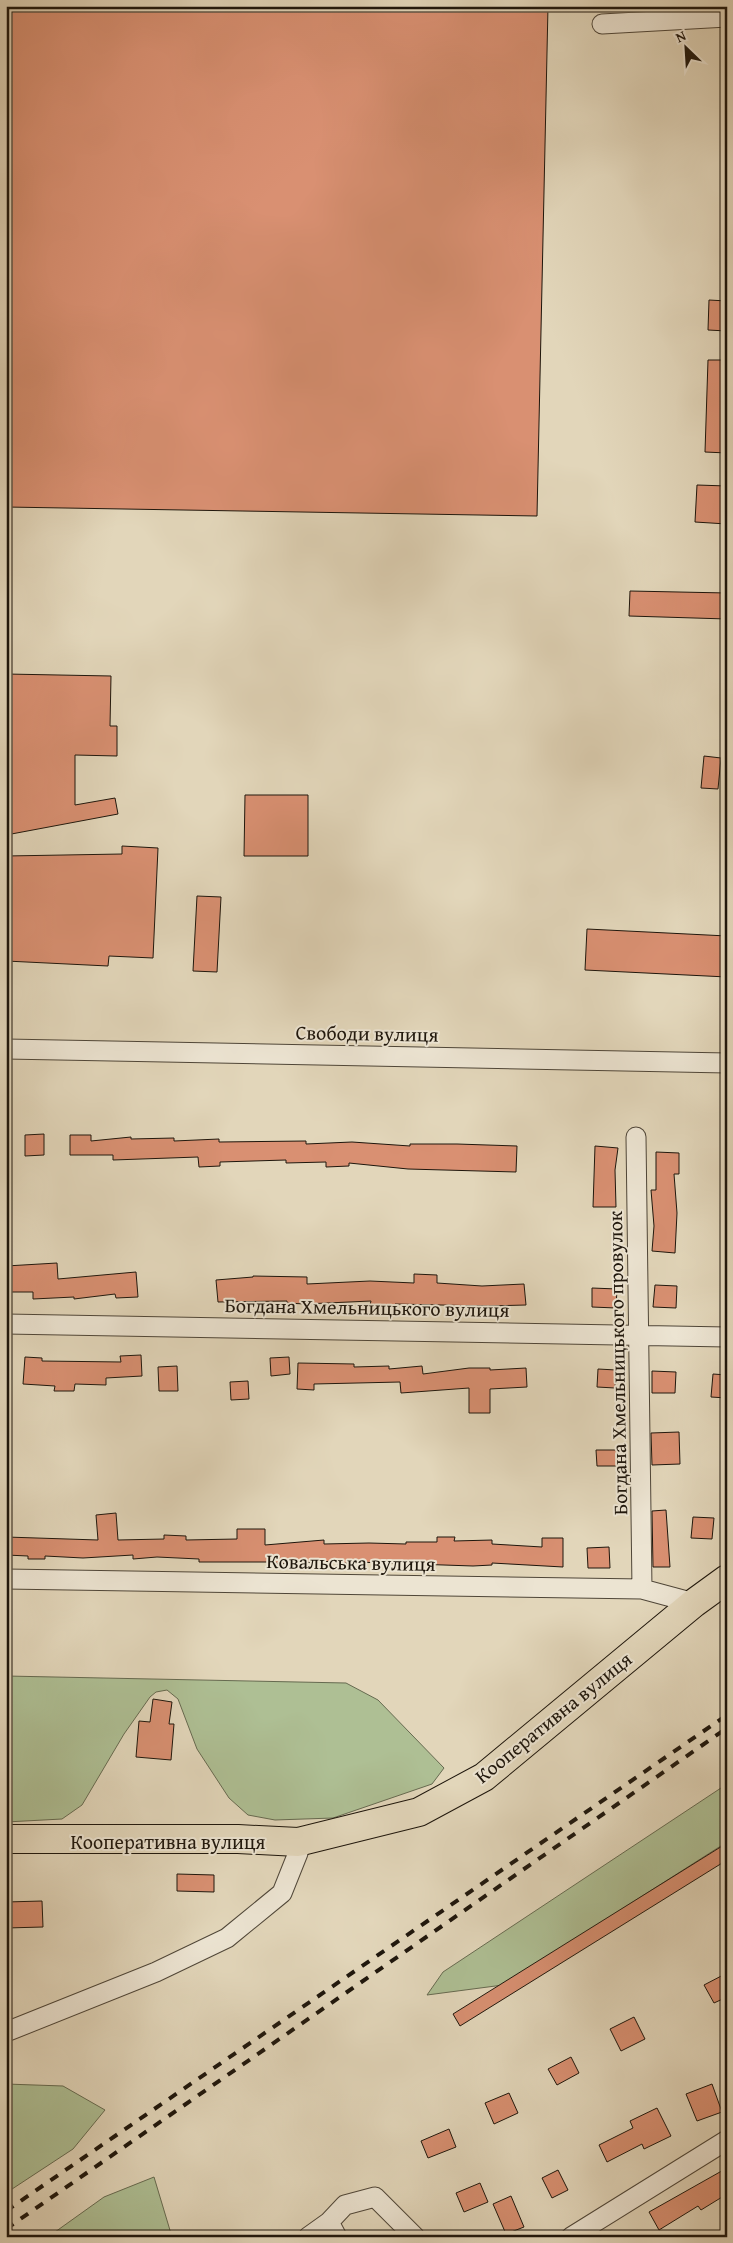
<svg xmlns="http://www.w3.org/2000/svg" width="733" height="2243" font-family="'Gentium Book Plus',serif">
	<rect width="100%" height="100%" fill="#e2d6ba"/>
	<filter id="stains"><feTurbulence type="fractalNoise" baseFrequency=".004" numOctaves="4"/><feColorMatrix values="0 0 0 0 .2 0 0 0 0 .09 0 0 0 0 .02 0 0 0 .5 -.17"/></filter>
	<radialGradient id="worn" r=".72"><stop offset=".6" stop-color="#630" stop-opacity="0"/><stop offset="1" stop-color="#630" stop-opacity=".3"/></radialGradient>
	<!-- green -->
	<path fill="#aebf94" stroke="#666a50" d="M 6,1676 L 346,1683 L 378,1700 L 444,1768 L 432,1784 L 333,1818 L 275,1820 L 248,1815 L 229,1798 L 197,1749 L 178,1699 L 167,1690 L 156,1692 L 150,1697 L 124,1734 L 82,1805 L 62,1819 L 6,1822 Z
		M 727,1784 L 727,1842 L 503,1985 L 427,1995 L 443,1972 Z
		M 6,2084 L 63,2086 L 105,2110 L 73,2149 L 6,2193 Z
		M 154,2177 L 172,2237 L 48,2237 L 104,2197 Z"/>
	<!-- building -->
	<path fill="#d99072" stroke="#1e160c" d="M 6,6 L 548,6 L 537,516 L 6,507 Z
		M 709,300 L 727,301 L 727,331 L 708,330 Z
		M 708,360 L 727,360 L 727,453 L 705,452 Z
		M 697,485 L 727,486 L 727,524 L 695,522 Z
		M 630,591 L 727,593 L 727,619 L 629,616 Z
		M 6,674 L 111,676 L 110,726 L 117,726 L 117,756 L 75,755 L 75,805 L 115,798 L 118,814 L 6,835 Z
		M 704,756 L 721,758 L 718,789 L 701,788 Z
		M 245,795 L 308,795 L 308,856 L 244,856 Z
		M 122,846 L 158,848 L 153,958 L 109,956 L 108,966 L 6,961 L 6,856 L 122,854 Z
		M 197,896 L 221,897 L 217,972 L 193,971 Z
		M 587,929 L 727,936 L 727,977 L 585,970 Z
		M 44,1134 L 44,1155 L 25,1156 L 25,1135 Z
		M 70,1135 L 91,1135 L 91,1141 L 131,1137 L 131,1139 L 174,1138 L 174,1141 L 219,1139 L 219,1142 L 306,1141 L 306,1144 L 352,1142 L 410,1146 L 410,1144 L 457,1144 L 517,1146 L 516,1172 L 408,1169 L 349,1163 L 349,1166 L 326,1167 L 326,1162 L 286,1163 L 286,1160 L 220,1162 L 220,1166 L 199,1167 L 198,1157 L 113,1160 L 113,1155 L 70,1155 Z
		M 595,1146 L 618,1148 L 615,1170 L 616,1207 L 593,1207 Z
		M 656,1152 L 679,1153 L 679,1174 L 674,1174 L 677,1213 L 675,1253 L 652,1251 L 654,1226 L 651,1190 L 656,1190 Z
		M 57,1263 L 58,1279 L 136,1272 L 138,1297 L 116,1298 L 115,1294 L 74,1299 L 74,1297 L 33,1299 L 33,1292 L 6,1292 L 6,1266 Z
		M 414,1274 L 437,1275 L 437,1283 L 482,1286 L 524,1284 L 526,1305 L 487,1306 L 395,1304 L 395,1306 L 370,1305 L 371,1301 L 305,1304 L 287,1303 L 287,1301 L 218,1302 L 216,1280 L 253,1277 L 253,1276 L 307,1277 L 307,1284 L 370,1281 L 414,1283 Z
		M 655,1285 L 677,1286 L 676,1308 L 653,1307 Z
		M 592,1288 L 617,1289 L 616,1308 L 592,1307 Z
		M 141,1355 L 142,1376 L 106,1378 L 106,1385 L 75,1384 L 74,1391 L 54,1391 L 55,1386 L 23,1384 L 25,1357 L 42,1358 L 42,1361 L 121,1362 L 120,1356 Z
		M 289,1357 L 290,1374 L 271,1376 L 270,1358 Z
		M 298,1363 L 354,1364 L 354,1367 L 389,1366 L 389,1369 L 422,1366 L 423,1374 L 469,1368 L 490,1368 L 490,1370 L 526,1368 L 527,1387 L 490,1389 L 490,1413 L 469,1413 L 469,1388 L 401,1393 L 400,1382 L 314,1384 L 314,1390 L 297,1389 Z
		M 177,1366 L 178,1391 L 159,1391 L 158,1367 Z
		M 598,1369 L 616,1370 L 615,1388 L 597,1387 Z
		M 652,1371 L 676,1372 L 675,1393 L 652,1393 Z
		M 713,1374 L 727,1375 L 727,1398 L 711,1397 Z
		M 248,1381 L 249,1399 L 231,1400 L 230,1382 Z
		M 679,1432 L 680,1464 L 652,1465 L 651,1433 Z
		M 596,1450 L 618,1450 L 618,1466 L 597,1466 Z
		M 666,1510 L 670,1567 L 653,1567 L 652,1511 Z
		M 116,1513 L 118,1540 L 164,1539 L 164,1535 L 186,1536 L 186,1540 L 237,1539 L 237,1529 L 265,1529 L 265,1545 L 324,1540 L 324,1544 L 369,1543 L 406,1544 L 406,1542 L 437,1542 L 437,1537 L 455,1537 L 454,1541 L 492,1540 L 492,1544 L 542,1547 L 542,1538 L 563,1538 L 563,1567 L 492,1563 L 492,1565 L 473,1566 L 356,1562 L 337,1564 L 337,1561 L 276,1564 L 276,1562 L 199,1562 L 199,1559 L 157,1557 L 133,1559 L 133,1555 L 83,1558 L 45,1556 L 45,1559 L 28,1559 L 28,1556 L 6,1555 L 6,1537 L 98,1540 L 96,1515 Z
		M 693,1517 L 714,1518 L 712,1539 L 691,1538 Z
		M 609,1547 L 610,1568 L 588,1568 L 587,1548 Z
		M 153,1699 L 172,1702 L 169,1724 L 174,1724 L 171,1760 L 136,1757 L 139,1721 L 150,1722 Z
		M 727,1843 L 727,1860 L 460,2026 L 453,2014 Z
		M 177,1874 L 214,1875 L 214,1892 L 177,1891 Z
		M 42,1901 L 43,1927 L 6,1928 L 6,1902 Z
		M 727,1973 L 727,1997 L 714,2003 L 704,1985 Z
		M 634,2017 L 645,2039 L 621,2051 L 610,2029 Z
		M 571,2057 L 579,2073 L 557,2085 L 548,2069 Z
		M 712,2084 L 722,2112 L 697,2121 L 686,2094 Z
		M 509,2093 L 518,2113 L 494,2124 L 485,2103 Z
		M 657,2108 L 671,2136 L 644,2149 L 642,2144 L 607,2162 L 599,2145 L 633,2128 L 630,2121 Z
		M 449,2129 L 456,2147 L 428,2158 L 421,2141 Z
		M 727,2168 L 727,2194 L 701,2210 L 698,2206 L 659,2230 L 649,2212 Z
		M 558,2170 L 568,2190 L 552,2198 L 542,2178 Z
		M 480,2183 L 488,2202 L 464,2212 L 456,2193 Z
		M 511,2196 L 524,2227 L 506,2234 L 493,2204 Z"/>
	<g fill="none" stroke-linecap="round" stroke-linejoin="round">
		<!-- minor casing -->
		<g stroke="#4f4638" stroke-width="21">
			<path id="minor" d="M 602,24 L 727,17
				M 6,1049 L 727,1063
				M 636,1137 L 642,1589
				M 6,1324 L 727,1337
				M 6,1579 L 642,1589 L 694,1603
				M 6,2032 L 156,1972 L 227,1938 L 282,1893 L 298,1853 L 298,1842
				M 329,2222 L 345,2205 L 375,2197 L 415,2237
				M 308,2237 L 329,2222 L 337,2237
				M 571,2237 L 727,2140"/>
		</g>
		<!-- primary casing -->
		<g stroke="#1e160c" stroke-width="30">
			<path id="primary" d="M 6,1839 L 238,1839 L 298,1842 L 419,1812 L 484,1777 L 694,1603 L 727,1579"/>
		</g>
		<!-- minor -->
		<use href="#minor" stroke="#ece4d2" stroke-width="19"/>
		<!-- primary -->
		<use href="#primary" stroke="#e2d6ba" stroke-width="28"/>
		<!-- rail -->
		<path stroke="#1e160c" stroke-width="4" stroke-dasharray="9 9" stroke-linecap="butt" d="M 6,2211 L 727,1715
			M 6,2229 L 727,1728"/>
	</g>
	<g text-anchor="middle" dominant-baseline="central" stroke-width="4" stroke-linejoin="round" paint-order="stroke">
		<!-- street labels -->
		<g font-size="20" fill="#1e160c" stroke="#ece4d2">
			<text transform="translate(367 1033) rotate(1)">Свободи вулиця</text>
			<text transform="translate(367 1307) rotate(1)">Богдана Хмельницького вулиця</text>
			<text transform="translate(617 1363) rotate(-91)">Богдана Хмельницького провулок</text>
			<text transform="translate(351 1562) rotate(1)">Ковальська вулиця</text>
			<text transform="translate(553 1717) rotate(-39)">Кооперативна вулиця</text>
			<text x="168" y="1841">Кооперативна вулиця</text>
		</g>
	</g>
	<!-- margin -->
	<rect width="733" height="2243" fill="none" stroke="#e2d6ba" stroke-width="25"/>
	<rect x="8" y="8" width="718" height="2228" fill="none" stroke="#1e160c" stroke-width="2.5"/>
	<rect x="12" y="12" width="708" height="2218" fill="none" stroke="#1e160c"/>
	<!-- north arrow -->
	<g transform="translate(686 48) rotate(335)" stroke="#ece4d2" stroke-width="4" paint-order="stroke">
	<path d="M0-4L9 19L0 12L-9 19Z" fill="#1e160c"/>
	<text y="-8" font-size="14" font-weight="bold" text-anchor="middle" fill="#1e160c">N</text>
	</g>
	<rect width="100%" height="100%" filter="url(#stains)"/>
	<rect width="100%" height="100%" fill="url(#worn)"/>
</svg>
